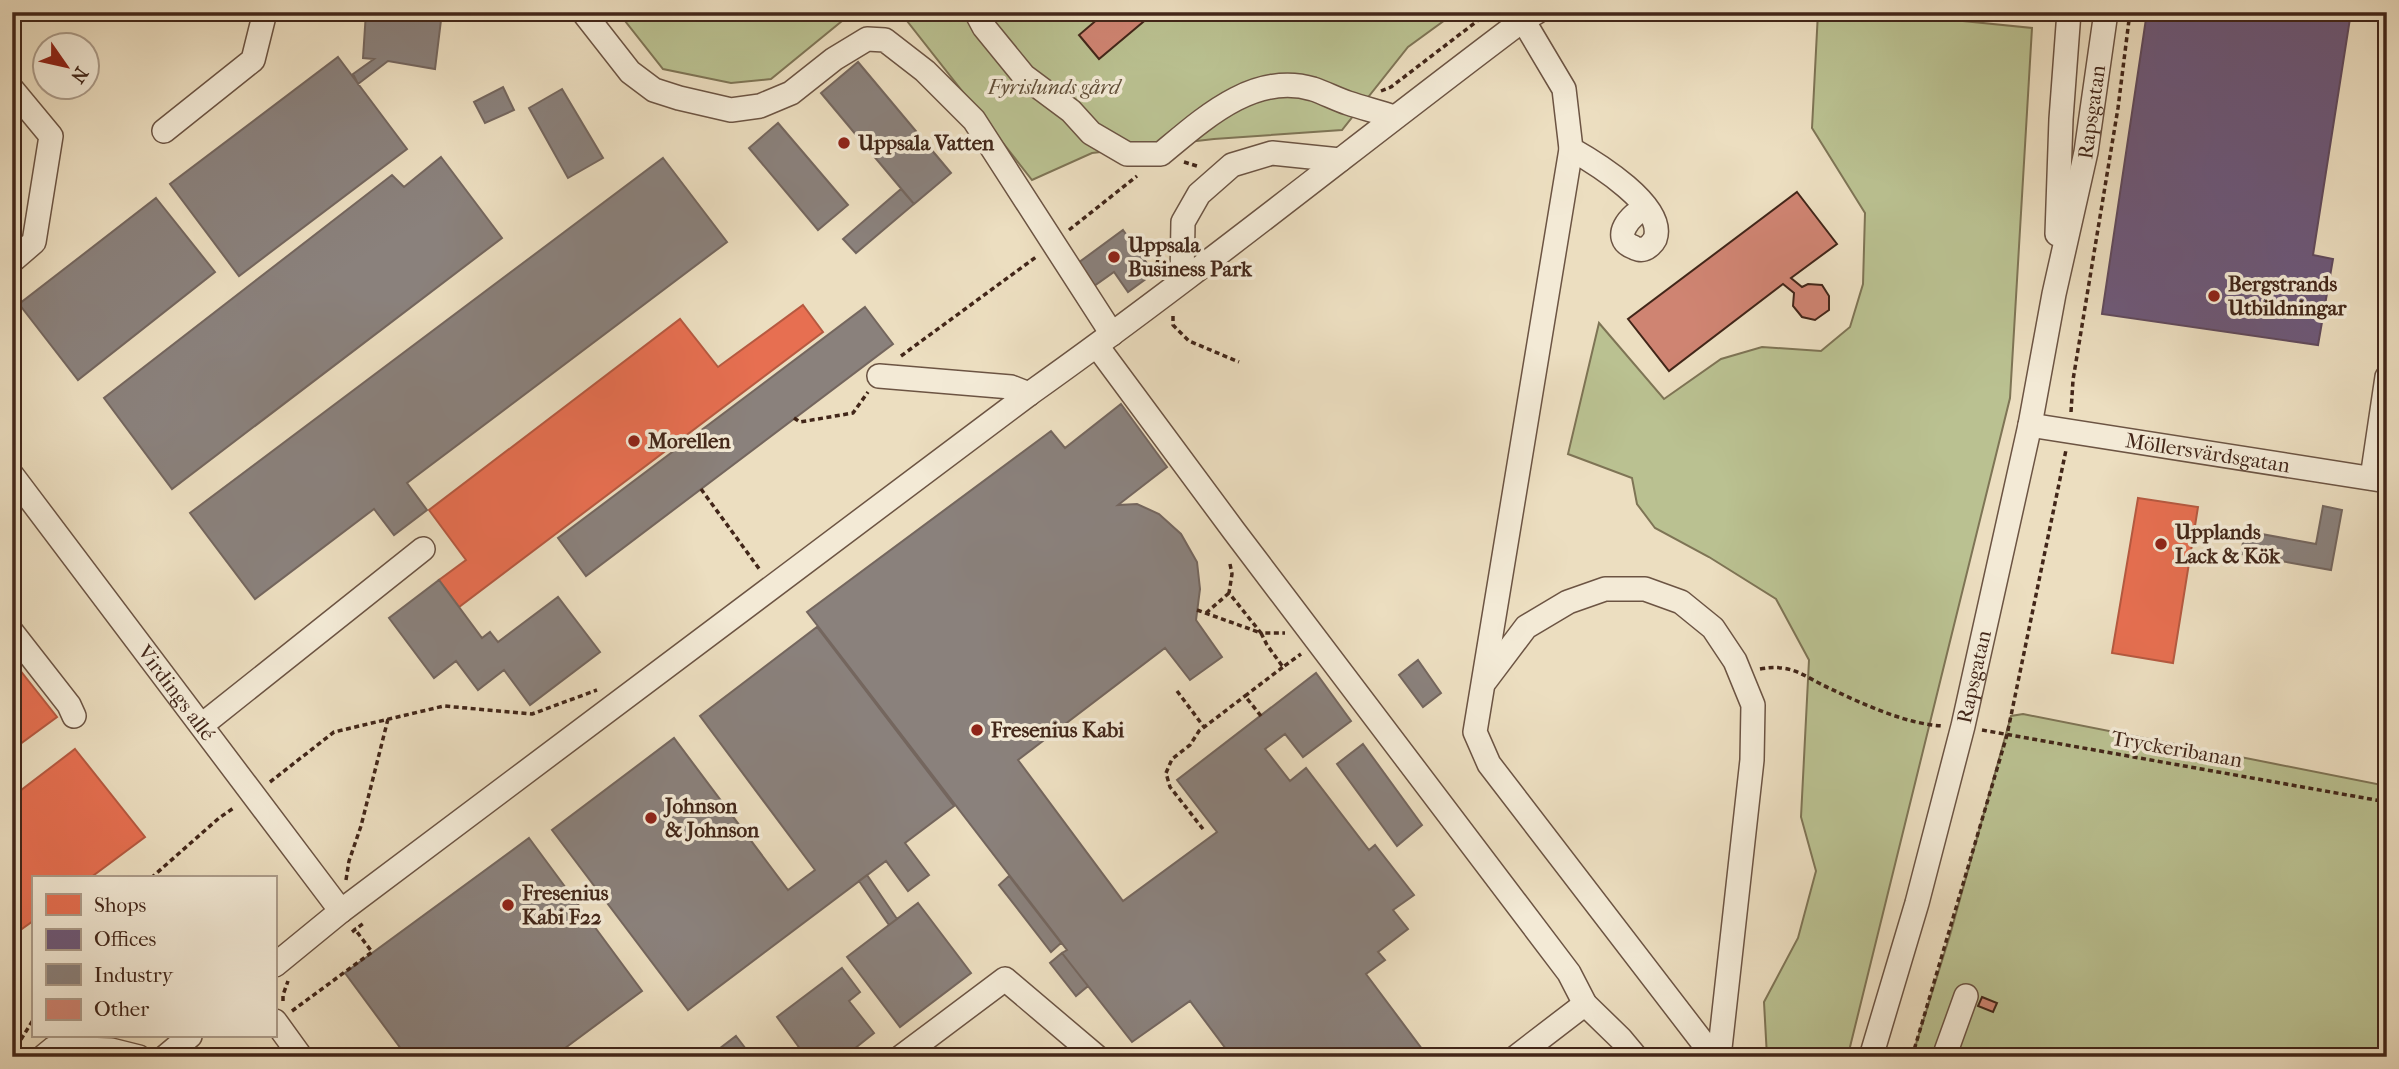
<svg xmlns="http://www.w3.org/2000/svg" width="2399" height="1069" font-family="'IM FELL French Canon',serif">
	<rect width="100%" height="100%" fill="#ecdec0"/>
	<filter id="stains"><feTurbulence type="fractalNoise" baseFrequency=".00286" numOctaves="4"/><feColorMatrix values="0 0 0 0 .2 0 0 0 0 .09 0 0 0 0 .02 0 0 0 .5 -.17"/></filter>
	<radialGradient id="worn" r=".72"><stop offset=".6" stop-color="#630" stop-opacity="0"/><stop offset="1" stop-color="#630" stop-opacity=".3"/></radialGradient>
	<!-- green -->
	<path fill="#bac191" stroke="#7e7455" stroke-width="2" d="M 618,12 L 853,12 L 771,79 L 731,83 L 663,69 Z
		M 900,12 L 1456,12 L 1408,47 L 1342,130 L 1214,139 L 1092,153 L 1032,180 Z
		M 1818,12 L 1874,12 L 2032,28 L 2010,398 L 1849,1051 L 1847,1057 L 1767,1057 L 1764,1002 L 1798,938 L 1816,871 L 1801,817 L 1809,660 L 1776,599 L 1709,557 L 1655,528 L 1637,504 L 1632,478 L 1568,454 L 1599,323 L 1664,399 L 1721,359 L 1762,347 L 1821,351 L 1850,327 L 1863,284 L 1865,213 L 1812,128 Z
		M 2023,714 L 2387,786 L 2387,1057 L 1912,1057 L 1950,935 L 2011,716 Z"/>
	<!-- shops -->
	<path fill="#e76f51" stroke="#b65940" stroke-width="2" d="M 803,305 L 823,332 L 459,607 L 439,580 L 466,560 L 429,510 L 680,319 L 718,367 Z
		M 2138,498 L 2198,507 L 2173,663 L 2112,653 Z
		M 12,660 L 57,717 L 12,750 Z
		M 75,749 L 145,837 L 90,878 L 33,878 L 33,921 L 12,936 L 12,797 Z"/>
	<!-- offices -->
	<path fill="#6d597a" stroke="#604a5d" stroke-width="2" d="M 2147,12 L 2351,12 L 2313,255 L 2333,259 L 2318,345 L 2102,314 Z"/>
	<!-- industry -->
	<path fill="#8a817c" stroke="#74665e" stroke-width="2" d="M 366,12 L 442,12 L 435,69 L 388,61 L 358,84 L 353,74 L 374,59 L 363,58 Z
		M 338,57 L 407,149 L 239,276 L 170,184 Z
		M 858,62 L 951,173 L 914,204 L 821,93 Z
		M 503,87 L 514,110 L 485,123 L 474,102 Z
		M 562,89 L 603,158 L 568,178 L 529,108 Z
		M 778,123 L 848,205 L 818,230 L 749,148 Z
		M 441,157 L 502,238 L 172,489 L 104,398 L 392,175 L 404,187 Z
		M 663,158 L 727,242 L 407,483 L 427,510 L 394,535 L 374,509 L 255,599 L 190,513 Z
		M 901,189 L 914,204 L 856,253 L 843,239 Z
		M 156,198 L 215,272 L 78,380 L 19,304 Z
		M 1123,230 L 1154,273 L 1128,292 L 1114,272 L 1094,286 L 1078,263 Z
		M 865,307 L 893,344 L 586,576 L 558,538 Z
		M 1121,404 L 1167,467 L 1118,505 L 1137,504 L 1159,514 L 1181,534 L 1197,562 L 1200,589 L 1196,620 L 1222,657 L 1190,680 L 1165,648 L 1018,760 L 1123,901 L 1217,832 L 1177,780 L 1316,673 L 1351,721 L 1303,757 L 1285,734 L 1265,749 L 1290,781 L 1306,768 L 1369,850 L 1375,845 L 1414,895 L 1393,910 L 1408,929 L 1378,952 L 1385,960 L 1366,974 L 1428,1057 L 1232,1057 L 1190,1001 L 1132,1042 L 1062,953 L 1067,950 L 807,612 L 1051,431 L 1065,448 Z
		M 2323,506 L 2342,510 L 2331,570 L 2241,554 L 2245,531 L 2316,544 Z
		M 439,580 L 482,638 L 490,632 L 498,642 L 558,597 L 600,652 L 530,705 L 504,670 L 478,690 L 456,661 L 434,678 L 389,618 Z
		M 817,627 L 954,806 L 905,843 L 929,875 L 908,891 L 886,861 L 688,1010 L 552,830 L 674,738 L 788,890 L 815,870 L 700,716 Z
		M 1418,660 L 1441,693 L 1423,707 L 1399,675 Z
		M 1363,744 L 1422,825 L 1397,846 L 1337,764 Z
		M 529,838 L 642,991 L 553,1057 L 407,1057 L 345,973 Z
		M 867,875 L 897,919 L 889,925 L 859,881 Z
		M 1009,876 L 1061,943 L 1051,952 L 999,885 Z
		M 918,903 L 971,973 L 900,1027 L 847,957 Z
		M 1062,953 L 1088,986 L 1076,996 L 1050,963 Z
		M 842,968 L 860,992 L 849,1001 L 874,1033 L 844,1057 L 806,1057 L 777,1017 Z
		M 736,1036 L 752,1057 L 712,1057 L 711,1055 Z"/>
	<!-- building -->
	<path fill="#cf8472" stroke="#422619" stroke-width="2" d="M 1106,12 L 1155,12 L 1099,59 L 1079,35 Z
		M 1797,192 L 1837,244 L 1791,278 L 1802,287 L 1808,284 L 1822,285 L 1829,296 L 1829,310 L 1815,320 L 1802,317 L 1793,306 L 1794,293 L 1783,284 L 1669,371 L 1628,319 Z
		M 1982,997 L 1997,1003 L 1993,1012 L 1978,1006 Z"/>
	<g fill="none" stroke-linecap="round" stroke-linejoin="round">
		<!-- minor casing -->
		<g stroke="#6c5443" stroke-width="26">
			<g id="minor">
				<path d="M 583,12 L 630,72 L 654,90 L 679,98 L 731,110 L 760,106 L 791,93 L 834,59 L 867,39 L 885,40 L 925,71 L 974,120 L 1112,334"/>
				<path d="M 976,12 L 984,27 L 1024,76 L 1071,111 L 1091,133 L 1127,154 L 1161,154 C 1202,120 1254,71 1313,89 C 1325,93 1336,99 1348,103 C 1363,108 1379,112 1394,117"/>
				<path d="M 1523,20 L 1564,89 L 1571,149 C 1594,162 1667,206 1655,239 C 1653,243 1648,248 1644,249 C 1641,250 1636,249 1633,247 C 1610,238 1631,214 1645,208"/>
				<path d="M 12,89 L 51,136 L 34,242 L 12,261"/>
				<path d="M 164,131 L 253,60 L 265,12"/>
				<path d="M 1571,149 L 1475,732 L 1489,764 L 1714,1057"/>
				<path d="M 2057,234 L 2061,119 L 2069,12"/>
				<path d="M 1182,280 L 1183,222 L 1199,194 L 1232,165 L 1272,153 L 1340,160"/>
				<path d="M 1097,346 L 1234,531 L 1569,973 L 1585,1004 L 1621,1039 L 1636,1057"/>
				<path d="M 879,376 L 1011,387 L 1029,394"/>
				<path id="s1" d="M 2030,425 L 2387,481"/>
				<path id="s2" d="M 12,475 L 341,911"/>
				<path d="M 2372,478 L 2387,377"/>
				<path d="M 12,632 L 69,705 L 74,716"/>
				<path d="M 1486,680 L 1526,627 L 1568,602 L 1605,589 L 1645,589 L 1681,602 L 1713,628 L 1735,661 L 1753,705 L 1752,760 L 1719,1057"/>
				<path d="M 202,725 L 423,549"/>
				<path d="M 275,965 L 341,911 L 1029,394 C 1198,274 1358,144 1523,20 L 1537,12"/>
				<path d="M 275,1021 L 301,1057"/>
				<path d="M 43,1057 L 54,1048 L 111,1050 L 139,1057"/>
				<path d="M 165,1057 L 190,1036"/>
				<path d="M 901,1057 L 1005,979 L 1097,1057"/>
				<path d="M 1516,1057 L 1585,1004"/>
				<path id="s3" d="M 1871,1057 L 1917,903 L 1963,726 L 2030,425 L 2054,294 L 2086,152 L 2106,12"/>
				<path d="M 1944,1057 L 1966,996"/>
			</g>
		</g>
		<!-- path -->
		<path stroke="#422619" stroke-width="3.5" stroke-dasharray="5 3.5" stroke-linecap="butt" d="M 1381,91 L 1391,87 L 1489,12
			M 1184,162 L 1200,167
			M 1069,230 L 1137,176
			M 1156,273 L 1159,250
			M 1173,316 L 1173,325 L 1189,341 L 1239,362
			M 901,356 L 1036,257
			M 2071,412 L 2073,380 L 2118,108 L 2130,12
			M 794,418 L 800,422 L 853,413 L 868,392
			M 701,489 L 760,570
			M 1230,564 L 1232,574 L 1229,593 L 1261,633 L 1285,633
			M 1197,610 L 1261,633 L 1267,645 L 1283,667 L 1301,654
			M 1206,613 L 1229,593
			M 1760,669 C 1793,663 1804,677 1831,689 C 1865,705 1906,724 1943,726
			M 1177,691 L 1204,727
			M 1261,716 L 1245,696 L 1283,667
			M 1982,730 L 2387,802
			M 270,782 L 334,732 L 444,706 L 532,714 L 597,690
			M 1203,829 L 1170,787 L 1166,773 L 1172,759 L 1190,745 L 1199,731 L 1245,696
			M 151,878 L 219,818 L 235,807
			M 346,880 L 349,861 L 361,826 L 388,719
			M 352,932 L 365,922
			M 283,1001 L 283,995 L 288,981
			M 292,1011 L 372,952 L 354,928
			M 12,1054 L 33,1020
			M 1912,1057 L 2007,735 L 2066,450"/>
		<!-- minor -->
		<use href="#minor" stroke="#f3ead6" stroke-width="23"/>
	</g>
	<!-- markers -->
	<g fill="#8f2418" stroke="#f3ead6" stroke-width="2.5">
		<circle cx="844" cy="143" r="7"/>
		<circle cx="1114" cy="257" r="7"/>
		<circle cx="2214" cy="296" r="7"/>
		<circle cx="634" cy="441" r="7"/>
		<circle cx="2161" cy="544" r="7"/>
		<circle cx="977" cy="730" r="7"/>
		<circle cx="651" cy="818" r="7"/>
		<circle cx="508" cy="905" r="7"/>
	</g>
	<g text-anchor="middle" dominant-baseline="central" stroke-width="7" stroke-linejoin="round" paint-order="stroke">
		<!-- park labels -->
		<g font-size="21" font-style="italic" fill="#604d37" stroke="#f3ead6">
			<text x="1054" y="87">Fyrislunds gård</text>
		</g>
		<!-- street labels -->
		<g font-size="21" fill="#422619" stroke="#f3ead6">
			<text stroke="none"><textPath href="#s3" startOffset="971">Rapsgatan</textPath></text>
			<text stroke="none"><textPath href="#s1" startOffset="180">Möllersvärdsgatan</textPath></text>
			<text stroke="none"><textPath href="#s3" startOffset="394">Rapsgatan</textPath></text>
			<text stroke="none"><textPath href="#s2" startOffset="273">Virdings allé</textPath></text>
			<text transform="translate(2177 749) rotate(10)">Tryckeribanan</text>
		</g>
		<!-- poi labels -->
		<g font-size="21" font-weight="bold" fill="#422619" stroke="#f3ead6" text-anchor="start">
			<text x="858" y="143">Uppsala Vatten</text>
			<text x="1128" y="245">Uppsala<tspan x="1128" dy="24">Business Park</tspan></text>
			<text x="2228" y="284">Bergstrands<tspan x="2228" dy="24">Utbildningar</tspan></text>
			<text x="648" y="441">Morellen</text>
			<text x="2175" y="532">Upplands<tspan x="2175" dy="24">Lack &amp; Kök</tspan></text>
			<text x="991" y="730">Fresenius Kabi</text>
			<text x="665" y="806">Johnson<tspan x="665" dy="24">&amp; Johnson</tspan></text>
			<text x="522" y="893">Fresenius<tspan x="522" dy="24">Kabi F22</tspan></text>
		</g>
	</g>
	<!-- margin -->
	<rect width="2399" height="1069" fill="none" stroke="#ecdec0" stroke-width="42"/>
	<rect x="14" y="14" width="2371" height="1041" fill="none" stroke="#422619" stroke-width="3.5"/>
	<rect x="21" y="21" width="2357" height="1027" fill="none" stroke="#422619" stroke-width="2"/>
	<!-- legend -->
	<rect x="32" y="876" width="245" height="161" fill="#f3ead6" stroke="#ac9c8a" stroke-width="2"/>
	<rect x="46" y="894" width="35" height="21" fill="#e76f51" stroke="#ac9c8a" stroke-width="2"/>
	<text x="94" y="912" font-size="21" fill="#422619">Shops</text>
	<rect x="46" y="929" width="35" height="21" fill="#6d597a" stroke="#ac9c8a" stroke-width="2"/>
	<text x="94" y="946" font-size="21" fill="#422619">Offices</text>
	<rect x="46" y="964" width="35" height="21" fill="#8a817c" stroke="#ac9c8a" stroke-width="2"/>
	<text x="94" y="982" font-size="21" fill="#422619">Industry</text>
	<rect x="46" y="999" width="35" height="21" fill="#cf8472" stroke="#ac9c8a" stroke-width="2"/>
	<text x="94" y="1016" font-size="21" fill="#422619">Other</text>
	<!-- north arrow -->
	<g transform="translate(66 66) rotate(124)"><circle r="33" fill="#f3ead6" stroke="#ac9c8a" stroke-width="2"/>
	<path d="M0-5L12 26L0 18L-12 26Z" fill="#8f2418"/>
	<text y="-10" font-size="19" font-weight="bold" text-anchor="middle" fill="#422619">N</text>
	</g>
	<rect width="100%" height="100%" filter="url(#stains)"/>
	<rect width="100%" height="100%" fill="url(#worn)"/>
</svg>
